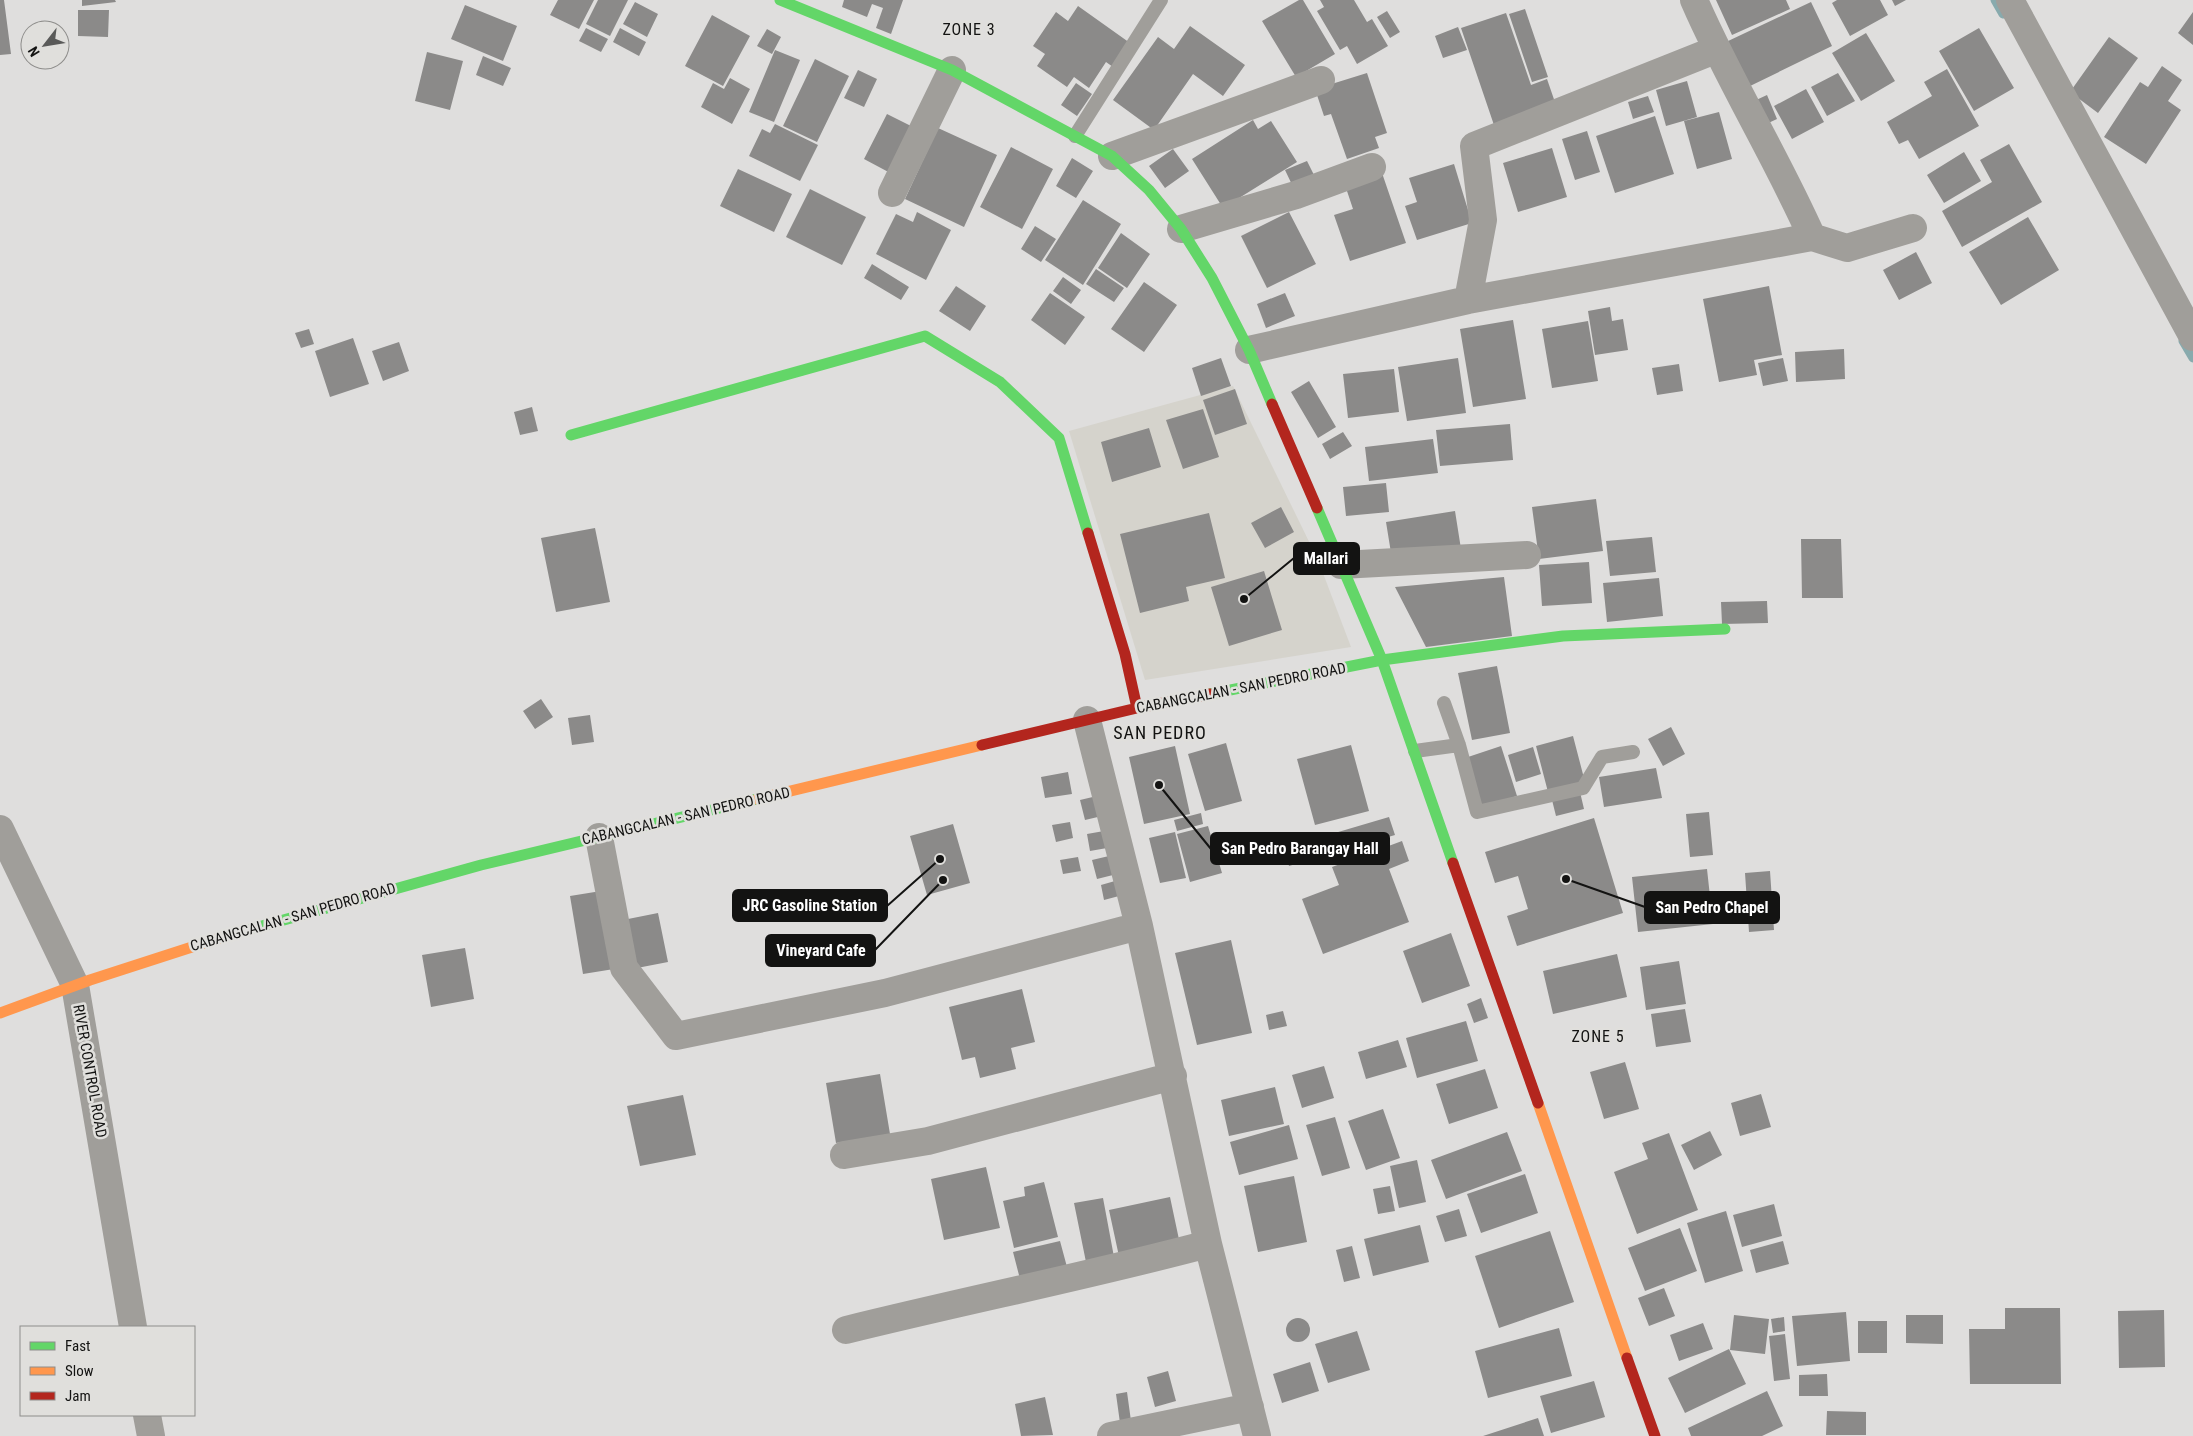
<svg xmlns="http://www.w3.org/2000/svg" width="2193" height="1436" font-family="'Roboto Condensed',sans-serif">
	<rect width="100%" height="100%" fill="#dfdedd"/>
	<!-- built -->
	<path fill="#d5d3cc" d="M 1233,386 L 1318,560 L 1351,647 L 1145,680 L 1069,431 Z"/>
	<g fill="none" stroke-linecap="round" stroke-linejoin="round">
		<!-- stream -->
		<path stroke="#88aaad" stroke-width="9" d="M 1995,0 L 2003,14
			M 2183,341 L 2193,358"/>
	</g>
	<!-- building -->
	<path fill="#8b8a89" d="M 0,0 L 4,0 L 11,54 L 0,55 Z
		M 82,0 L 115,0 L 116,2 L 82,6 Z
		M 558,0 L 594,0 L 579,29 L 550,15 Z
		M 598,0 L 628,0 L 610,36 L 586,24 Z
		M 844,0 L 903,0 L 891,34 L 876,28 L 883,8 L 872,4 L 867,17 L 842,7 Z
		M 1299,0 L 1303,0 L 1335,54 L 1296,77 L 1262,21 Z
		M 1320,0 L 1354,0 L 1367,22 L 1372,19 L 1388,46 L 1357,64 L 1347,46 L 1340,50 L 1317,11 L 1324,7 Z
		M 1716,0 L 1786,0 L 1790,9 L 1732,35 Z
		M 1837,0 L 1880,0 L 1888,15 L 1850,36 L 1832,3 Z
		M 1892,0 L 1906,0 L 1895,6 Z
		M 635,2 L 658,14 L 647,37 L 623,24 Z
		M 1811,2 L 1832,46 L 1748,87 L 1726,42 Z
		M 465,5 L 517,26 L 503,61 L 451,39 Z
		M 1078,6 L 1130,43 L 1113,67 L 1106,62 L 1089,88 L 1074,77 L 1067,87 L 1037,66 L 1045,54 L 1033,46 L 1056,12 L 1068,21 Z
		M 1525,9 L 1548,77 L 1532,82 L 1509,14 Z
		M 78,10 L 109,10 L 108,37 L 78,36 Z
		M 1387,11 L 1400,32 L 1390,38 L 1377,17 Z
		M 2193,12 L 2193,45 L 2178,33 Z
		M 1506,13 L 1531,85 L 1547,79 L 1558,111 L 1496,131 L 1461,28 Z
		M 712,15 L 750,36 L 723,86 L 685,66 Z
		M 1190,26 L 1245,65 L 1223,96 L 1193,74 L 1154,130 L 1113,100 L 1158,37 L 1174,49 Z
		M 1458,27 L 1467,50 L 1443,58 L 1435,36 Z
		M 586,28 L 608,39 L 601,52 L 579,41 Z
		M 620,28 L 646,42 L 639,56 L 613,42 Z
		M 1979,28 L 2014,88 L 1974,111 L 1939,51 Z
		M 767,29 L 781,37 L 772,54 L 757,46 Z
		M 1866,33 L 1895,81 L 1861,101 L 1832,53 Z
		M 2109,37 L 2138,58 L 2098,113 L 2070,92 Z
		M 775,50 L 800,60 L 774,122 L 749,112 Z
		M 427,52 L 463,61 L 450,110 L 415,101 Z
		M 483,56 L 511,68 L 503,86 L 476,75 Z
		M 815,59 L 849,76 L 817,142 L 783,126 Z
		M 2162,66 L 2182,80 L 2168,101 L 2181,110 L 2146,164 L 2104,137 L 2140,82 L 2148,87 Z
		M 1947,69 L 1979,126 L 1919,159 L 1908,140 L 1899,144 L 1887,122 L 1932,96 L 1924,82 Z
		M 858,70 L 877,79 L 864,107 L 844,98 Z
		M 1367,73 L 1387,133 L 1375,137 L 1379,148 L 1347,159 L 1331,114 L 1324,116 L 1317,95 L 1322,87 Z
		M 1838,73 L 1855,101 L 1827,116 L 1811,87 Z
		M 730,78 L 750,89 L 732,124 L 701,107 L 713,83 L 724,89 Z
		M 1687,81 L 1697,117 L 1666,126 L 1656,90 Z
		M 1076,83 L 1092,94 L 1077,116 L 1061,105 Z
		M 1806,89 L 1824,122 L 1792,139 L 1774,106 Z
		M 1767,95 L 1777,119 L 1764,125 L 1754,101 Z
		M 1648,96 L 1654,112 L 1633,119 L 1628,102 Z
		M 1719,112 L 1732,159 L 1697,169 L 1684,121 Z
		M 887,114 L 917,129 L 894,175 L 864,159 Z
		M 1655,116 L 1674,174 L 1615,193 L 1596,136 Z
		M 1253,120 L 1258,129 L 1271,121 L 1297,162 L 1223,208 L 1192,159 Z
		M 775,124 L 818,145 L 800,181 L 749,156 L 762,129 L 770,133 Z
		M 938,128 L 997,155 L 964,227 L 905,199 Z
		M 1587,131 L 1600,172 L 1575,180 L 1562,139 Z
		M 2009,144 L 2042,202 L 1962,247 L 1942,211 L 1992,182 L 1980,160 Z
		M 1011,147 L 1053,169 L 1022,229 L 980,207 Z
		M 1552,148 L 1567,197 L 1518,212 L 1503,163 Z
		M 1173,149 L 1189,171 L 1165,188 L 1149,166 Z
		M 1964,152 L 1981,181 L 1944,203 L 1927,175 Z
		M 1072,158 L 1093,171 L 1076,198 L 1056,186 Z
		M 1307,161 L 1317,181 L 1295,191 L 1285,170 Z
		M 1454,164 L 1472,223 L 1417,240 L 1405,206 L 1417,202 L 1409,178 Z
		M 738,169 L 792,194 L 774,232 L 720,206 Z
		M 1382,173 L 1406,243 L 1350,261 L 1334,215 L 1353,209 L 1345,185 Z
		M 810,189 L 866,217 L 842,265 L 786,237 Z
		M 1083,200 L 1121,224 L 1083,285 L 1045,260 Z
		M 917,212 L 951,230 L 926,280 L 876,254 L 896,214 L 913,222 Z
		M 1289,212 L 1316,264 L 1267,288 L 1241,236 Z
		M 2028,217 L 2059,270 L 2001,305 L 1969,252 Z
		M 1035,226 L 1056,239 L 1041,262 L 1021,249 Z
		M 1121,233 L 1150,254 L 1127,288 L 1098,268 Z
		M 1916,252 L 1932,283 L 1899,300 L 1883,270 Z
		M 872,264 L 909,287 L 901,300 L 864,278 Z
		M 1096,269 L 1124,288 L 1114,302 L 1086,284 Z
		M 1063,277 L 1081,290 L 1071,304 L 1053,291 Z
		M 1144,282 L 1177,305 L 1144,352 L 1111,329 Z
		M 956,286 L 986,306 L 970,331 L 939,311 Z
		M 1769,286 L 1782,355 L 1754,360 L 1757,375 L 1719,382 L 1703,299 Z
		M 1050,293 L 1085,317 L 1065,345 L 1031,320 Z
		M 1285,293 L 1295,316 L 1266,328 L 1257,304 Z
		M 1610,307 L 1612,321 L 1623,319 L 1628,350 L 1595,355 L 1588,311 Z
		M 1513,320 L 1526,399 L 1473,407 L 1460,329 Z
		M 1588,321 L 1598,381 L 1552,388 L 1542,329 Z
		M 309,329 L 314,344 L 301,348 L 295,333 Z
		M 353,338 L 369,384 L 330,397 L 315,351 Z
		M 399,342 L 409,371 L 383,381 L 372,351 Z
		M 1844,349 L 1845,379 L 1796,382 L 1795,352 Z
		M 1221,358 L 1231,386 L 1201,396 L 1192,368 Z
		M 1458,358 L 1466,413 L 1407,421 L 1398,367 Z
		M 1783,358 L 1788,381 L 1763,386 L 1758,363 Z
		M 1679,364 L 1683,391 L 1657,395 L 1652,368 Z
		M 1394,369 L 1399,412 L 1348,418 L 1343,374 Z
		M 1309,381 L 1336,427 L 1318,438 L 1291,392 Z
		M 1235,389 L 1247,424 L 1215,435 L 1203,400 Z
		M 532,407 L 538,431 L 520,435 L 514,412 Z
		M 1203,409 L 1219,457 L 1183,469 L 1166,420 Z
		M 1510,424 L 1513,460 L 1440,466 L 1436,430 Z
		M 1149,428 L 1161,467 L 1112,482 L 1101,442 Z
		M 1343,432 L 1352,446 L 1330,459 L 1322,444 Z
		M 1433,439 L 1438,473 L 1369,481 L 1365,447 Z
		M 1386,483 L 1389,512 L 1346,516 L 1343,487 Z
		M 1596,499 L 1603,551 L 1539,559 L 1532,507 Z
		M 1281,507 L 1294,532 L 1265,548 L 1251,523 Z
		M 1455,511 L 1461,549 L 1392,559 L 1386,522 Z
		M 1209,513 L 1225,578 L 1186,587 L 1189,601 L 1140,613 L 1120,534 Z
		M 595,528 L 610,602 L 556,612 L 541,538 Z
		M 1652,537 L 1656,572 L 1610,576 L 1606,541 Z
		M 1801,539 L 1841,539 L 1843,598 L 1802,598 Z
		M 1589,562 L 1592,603 L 1542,606 L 1539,565 Z
		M 1264,571 L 1282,630 L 1229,646 L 1211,587 Z
		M 1504,577 L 1512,636 L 1426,647 L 1395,587 Z
		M 1659,578 L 1663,616 L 1607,622 L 1603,583 Z
		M 1767,601 L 1768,623 L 1722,624 L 1721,602 Z
		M 1497,666 L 1510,733 L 1472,740 L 1458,673 Z
		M 541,699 L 553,717 L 535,729 L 523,711 Z
		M 590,715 L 594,742 L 572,745 L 568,718 Z
		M 1671,727 L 1685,754 L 1663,766 L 1648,739 Z
		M 1573,736 L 1585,782 L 1548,792 L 1536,746 Z
		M 1226,743 L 1242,801 L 1205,811 L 1188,754 Z
		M 1351,745 L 1369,811 L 1315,825 L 1297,759 Z
		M 1175,746 L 1190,814 L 1144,824 L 1129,757 Z
		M 1501,746 L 1517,796 L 1481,807 L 1465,758 Z
		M 1533,747 L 1541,774 L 1516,782 L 1508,755 Z
		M 1656,768 L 1662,798 L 1604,807 L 1599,777 Z
		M 1068,772 L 1072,794 L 1045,798 L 1041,777 Z
		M 1580,792 L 1584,809 L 1556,816 L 1552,800 Z
		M 1097,796 L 1102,816 L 1085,820 L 1080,800 Z
		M 1709,812 L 1713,855 L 1690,857 L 1686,814 Z
		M 1201,813 L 1203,824 L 1177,831 L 1174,820 Z
		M 1389,817 L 1395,835 L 1289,866 L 1284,848 Z
		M 1594,818 L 1623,913 L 1517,946 L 1507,916 L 1528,909 L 1518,876 L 1495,883 L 1485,852 Z
		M 1070,822 L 1073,838 L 1056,842 L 1052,825 Z
		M 953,824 L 970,883 L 927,895 L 910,836 Z
		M 1208,826 L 1222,873 L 1190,882 L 1177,834 Z
		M 1104,831 L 1107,848 L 1090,851 L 1087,834 Z
		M 1175,832 L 1186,878 L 1160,883 L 1149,838 Z
		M 1402,841 L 1409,861 L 1389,869 L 1409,922 L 1323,954 L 1302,899 L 1339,885 L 1332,867 Z
		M 1109,856 L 1113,875 L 1097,879 L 1092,860 Z
		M 1078,857 L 1081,871 L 1063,874 L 1060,860 Z
		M 1707,869 L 1713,924 L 1638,932 L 1632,877 Z
		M 1770,871 L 1774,930 L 1749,932 L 1745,873 Z
		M 1115,881 L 1119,896 L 1104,900 L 1101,885 Z
		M 601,891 L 614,969 L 583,974 L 570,896 Z
		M 658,913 L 668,962 L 637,968 L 628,919 Z
		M 1451,933 L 1470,986 L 1422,1003 L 1403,951 Z
		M 1231,940 L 1252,1033 L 1197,1045 L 1175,953 Z
		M 465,948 L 474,999 L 431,1007 L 422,955 Z
		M 1617,954 L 1627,997 L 1553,1014 L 1543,971 Z
		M 1679,961 L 1686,1004 L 1646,1010 L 1640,967 Z
		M 1022,989 L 1035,1042 L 1011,1048 L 1016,1069 L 980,1078 L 975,1057 L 962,1060 L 949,1007 Z
		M 1481,998 L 1488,1018 L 1474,1023 L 1467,1004 Z
		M 1685,1009 L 1691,1042 L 1656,1047 L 1651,1014 Z
		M 1283,1011 L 1287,1026 L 1269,1030 L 1266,1015 Z
		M 1466,1021 L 1478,1061 L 1417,1078 L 1406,1038 Z
		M 1398,1040 L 1407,1067 L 1366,1079 L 1358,1052 Z
		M 1625,1062 L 1639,1109 L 1604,1119 L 1590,1072 Z
		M 1324,1066 L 1334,1098 L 1302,1108 L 1292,1075 Z
		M 1485,1069 L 1498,1108 L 1449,1124 L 1436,1084 Z
		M 880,1074 L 890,1134 L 836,1143 L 826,1083 Z
		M 1275,1087 L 1284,1124 L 1229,1136 L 1221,1100 Z
		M 1761,1094 L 1771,1127 L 1740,1136 L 1731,1103 Z
		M 683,1095 L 696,1155 L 640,1166 L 627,1106 Z
		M 1383,1109 L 1400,1158 L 1366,1170 L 1348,1121 Z
		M 1335,1117 L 1350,1168 L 1322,1176 L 1306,1125 Z
		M 1289,1125 L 1298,1159 L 1239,1175 L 1230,1142 Z
		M 1710,1131 L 1722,1155 L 1694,1170 L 1681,1145 Z
		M 1507,1132 L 1522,1171 L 1446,1199 L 1431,1160 Z
		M 1669,1133 L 1698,1210 L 1637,1234 L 1614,1172 L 1648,1159 L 1642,1143 Z
		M 1417,1160 L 1426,1202 L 1399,1208 L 1390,1166 Z
		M 986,1167 L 1000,1228 L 944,1240 L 931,1179 Z
		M 1525,1174 L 1538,1213 L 1481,1233 L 1467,1194 Z
		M 1294,1176 L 1307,1242 L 1258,1252 L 1244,1186 Z
		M 1044,1182 L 1058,1237 L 1014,1248 L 1003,1201 L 1025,1196 L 1024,1187 Z
		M 1390,1186 L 1395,1211 L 1378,1214 L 1373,1189 Z
		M 1170,1197 L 1181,1249 L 1120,1261 L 1109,1210 Z
		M 1103,1198 L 1114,1257 L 1086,1262 L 1074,1203 Z
		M 1774,1204 L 1782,1236 L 1742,1247 L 1733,1215 Z
		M 1459,1209 L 1467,1236 L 1445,1242 L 1436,1216 Z
		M 1726,1211 L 1743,1271 L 1705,1283 L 1687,1223 Z
		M 1420,1225 L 1429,1262 L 1373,1276 L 1364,1239 Z
		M 1680,1228 L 1697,1271 L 1645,1291 L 1628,1248 Z
		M 1550,1231 L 1574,1302 L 1499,1328 L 1475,1256 Z
		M 1060,1241 L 1067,1267 L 1020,1279 L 1013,1252 Z
		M 1783,1241 L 1789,1264 L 1756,1273 L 1750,1250 Z
		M 1352,1246 L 1360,1278 L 1344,1282 L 1336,1250 Z
		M 1664,1288 L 1675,1316 L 1649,1326 L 1638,1298 Z
		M 2005,1308 L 2060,1308 L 2061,1384 L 1970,1384 L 1969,1329 L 2005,1329 Z
		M 2164,1310 L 2165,1367 L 2119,1368 L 2118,1311 Z
		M 1846,1312 L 1850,1361 L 1797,1366 L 1792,1316 Z
		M 1734,1315 L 1769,1319 L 1765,1354 L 1730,1350 Z
		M 1906,1315 L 1943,1315 L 1943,1344 L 1906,1343 Z
		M 1784,1317 L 1785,1331 L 1773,1333 L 1771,1319 Z
		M1286 1330a12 12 0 1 1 24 0a12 12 0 1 1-24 0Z
		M 1858,1321 L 1887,1321 L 1887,1353 L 1858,1353 Z
		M 1703,1323 L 1713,1349 L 1679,1361 L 1670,1335 Z
		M 1559,1328 L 1572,1376 L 1488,1398 L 1475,1351 Z
		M 1357,1331 L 1370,1370 L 1328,1383 L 1315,1344 Z
		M 1785,1334 L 1790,1379 L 1774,1381 L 1769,1336 Z
		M 1729,1349 L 1746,1384 L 1685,1413 L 1668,1378 Z
		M 1310,1362 L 1319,1391 L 1282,1403 L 1273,1374 Z
		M 1168,1371 L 1176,1401 L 1155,1407 L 1147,1377 Z
		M 1827,1374 L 1828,1396 L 1799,1396 L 1799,1375 Z
		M 1594,1381 L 1605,1417 L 1551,1433 L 1540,1396 Z
		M 1767,1391 L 1783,1426 L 1762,1436 L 1691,1436 L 1688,1428 Z
		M 1127,1392 L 1131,1421 L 1120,1423 L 1116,1394 Z
		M 1045,1397 L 1053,1435 L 1021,1436 L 1015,1404 Z
		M 1827,1411 L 1866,1412 L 1866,1435 L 1826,1435 Z
		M 1538,1418 L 1544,1436 L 1483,1436 Z"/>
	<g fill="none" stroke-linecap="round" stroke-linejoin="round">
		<!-- lane -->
		<path stroke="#a09e9a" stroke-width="14" d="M 1075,136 L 1161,0
			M 1444,703 L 1459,745 L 1477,812 L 1583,788 L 1602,757 L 1633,752
			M 1415,751 L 1459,745"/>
		<!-- street -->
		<path stroke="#a09e9a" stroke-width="28" d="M 1694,0 C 1729,81 1776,156 1812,237
			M 2010,0 L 2193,337
			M 1112,156 L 1321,80
			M 892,193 L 952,70
			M 1181,229 L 1296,195 L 1372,167
			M 1468,300 L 1483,220 L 1474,146 L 1715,50
			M 1249,350 L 1468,300 L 1812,237 L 1847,248 L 1913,228
			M 1341,565 L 1527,555
			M 1087,720 L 1139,926 L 1208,1244 L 1257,1436
			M 0,829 L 75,985 L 133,1327
			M 599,837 L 624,968 L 676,1036 L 885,993 L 1139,926
			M 844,1155 L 928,1141 L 1173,1076
			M 846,1330 C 967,1300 1088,1276 1208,1244
			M 147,1415 L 151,1436
			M 1111,1436 L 1250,1407"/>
		<!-- fast -->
		<path stroke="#63d668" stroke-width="11" d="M 780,0 L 952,70 L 1112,156 L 1149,190 L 1181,229 L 1212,278 L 1249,350 L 1272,404
			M 571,435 L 925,336 L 1000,382 L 1059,438 L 1088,533
			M 1317,508 L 1382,660 L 1453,863
			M 1210,694 L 1382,660 L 1563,636 L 1725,629
			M 226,936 L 481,865 L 757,799"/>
		<!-- slow -->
		<path stroke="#ff974d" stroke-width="11" d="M 757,799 L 982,745
			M 0,1013 L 90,980 L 226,936
			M 1538,1103 L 1627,1358"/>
		<!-- jam -->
		<path stroke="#b3261e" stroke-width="11" d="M 1272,404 L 1317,508
			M 1088,533 L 1125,654 L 1137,708
			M 982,745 L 1137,708 L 1210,694
			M 1453,863 L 1538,1103
			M 1627,1358 L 1655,1436"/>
	</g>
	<g text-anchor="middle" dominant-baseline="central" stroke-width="5" stroke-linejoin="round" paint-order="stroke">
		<!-- street labels -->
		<g font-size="15" fill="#131312" stroke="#e0dfdc">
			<text transform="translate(1241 688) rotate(-11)">CABANGCALAN - SAN PEDRO ROAD</text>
			<text transform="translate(686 816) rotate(-13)">CABANGCALAN - SAN PEDRO ROAD</text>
			<text transform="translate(293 917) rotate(-16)">CABANGCALAN - SAN PEDRO ROAD</text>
			<text transform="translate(90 1071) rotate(80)">RIVER CONTROL ROAD</text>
		</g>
		<!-- neighbourhood labels -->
		<g font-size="16" letter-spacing="1" fill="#131312" stroke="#e0dfdc">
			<text x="969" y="29">ZONE 3</text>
			<text x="1598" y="1036">ZONE 5</text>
		</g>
		<!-- quarter labels -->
		<g font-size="18" letter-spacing="1" fill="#131312" stroke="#e0dfdc">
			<text x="1160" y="732">SAN PEDRO</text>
		</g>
	</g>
	<!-- callouts -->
	<path fill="none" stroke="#131312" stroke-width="2" d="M1244 599L1294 558M1159 785L1211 849M940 859L887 906M1566 879L1645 907M943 880L875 950"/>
	<g fill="#131312" stroke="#e0dfdc" stroke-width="2">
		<circle cx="1244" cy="599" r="5"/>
		<circle cx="1159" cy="785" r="5"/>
		<circle cx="940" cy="859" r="5"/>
		<circle cx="1566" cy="879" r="5"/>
		<circle cx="943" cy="880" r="5"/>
	</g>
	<g fill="#131312" stroke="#131312" stroke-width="2">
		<rect x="1294" y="543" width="65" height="31" rx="5"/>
		<rect x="1211" y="833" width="178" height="31" rx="5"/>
		<rect x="733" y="890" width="154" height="31" rx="5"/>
		<rect x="1645" y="892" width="134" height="31" rx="5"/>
		<rect x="766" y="935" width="109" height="31" rx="5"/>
	</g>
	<g font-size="16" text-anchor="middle" font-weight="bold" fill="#fff">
		<text x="1326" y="564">Mallari</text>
		<text x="1300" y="854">San Pedro Barangay Hall</text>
		<text x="810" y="911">JRC Gasoline Station</text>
		<text x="1712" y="913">San Pedro Chapel</text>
		<text x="821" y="956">Vineyard Cafe</text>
	</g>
	<!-- legend -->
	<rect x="20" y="1326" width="175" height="90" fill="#e0dfdc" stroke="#8e8d8b"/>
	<rect x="30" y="1342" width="25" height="8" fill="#63d668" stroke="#8e8d8b"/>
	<text x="65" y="1351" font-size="15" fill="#131312">Fast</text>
	<rect x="30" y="1367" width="25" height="8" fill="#ff974d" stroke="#8e8d8b"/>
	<text x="65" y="1376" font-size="15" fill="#131312">Slow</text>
	<rect x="30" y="1392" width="25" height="8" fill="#b3261e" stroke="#8e8d8b"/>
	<text x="65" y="1401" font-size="15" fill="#131312">Jam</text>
	<!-- north arrow -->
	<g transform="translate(45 45) rotate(239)"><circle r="24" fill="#e0dfdc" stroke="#8e8d8b"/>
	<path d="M0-4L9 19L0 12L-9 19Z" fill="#5a5a59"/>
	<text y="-8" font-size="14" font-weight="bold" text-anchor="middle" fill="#131312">N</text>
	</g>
</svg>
